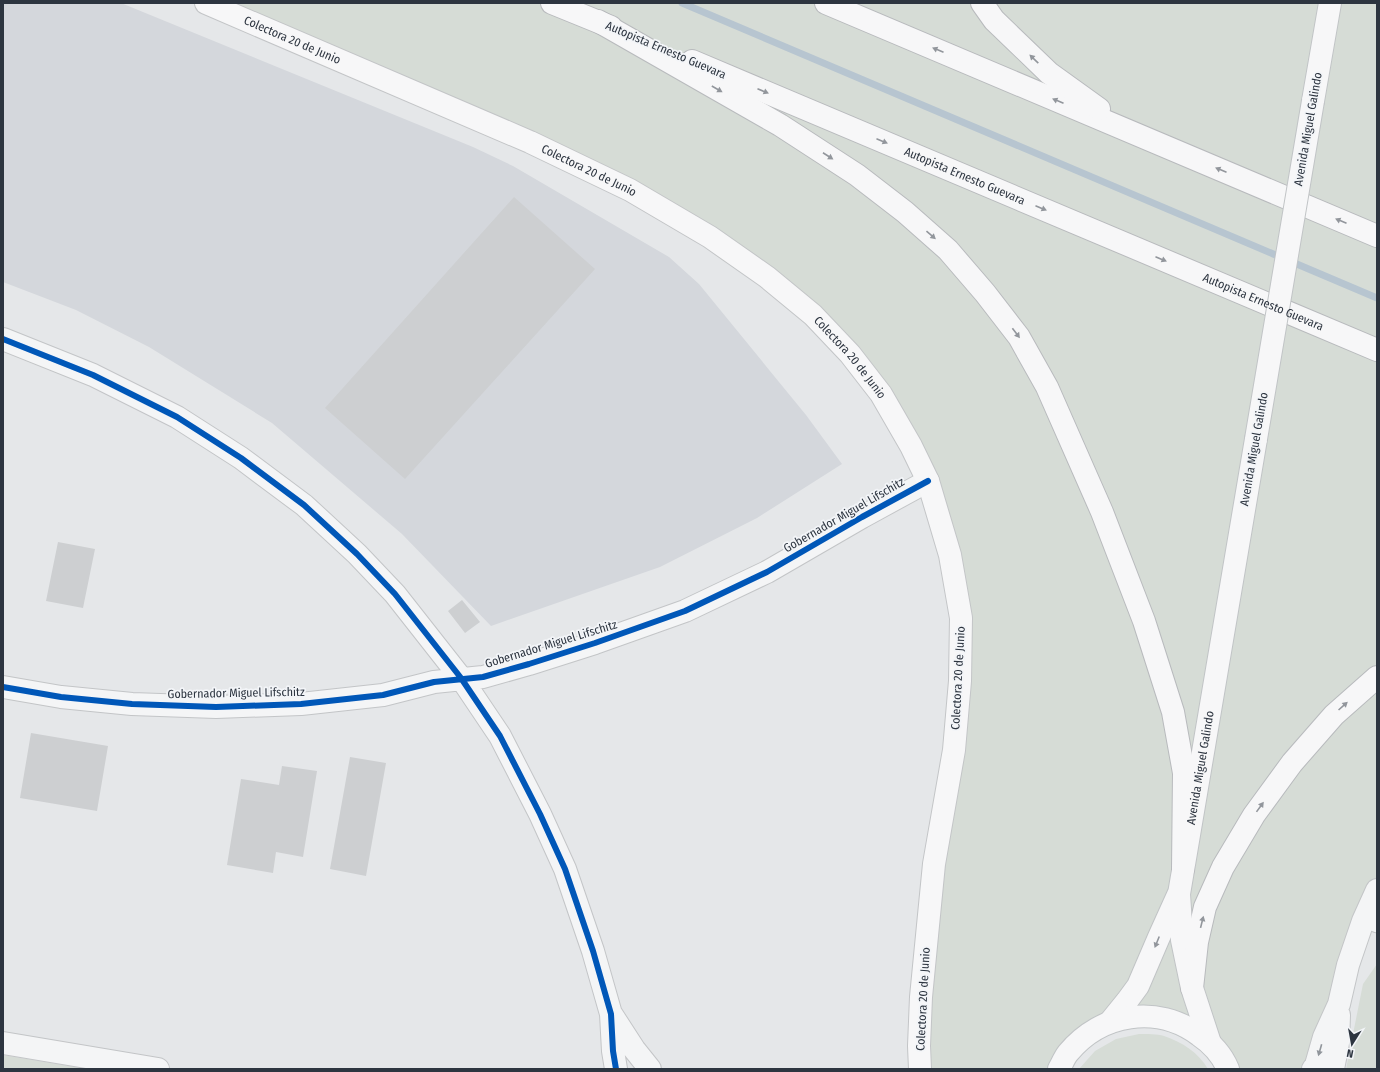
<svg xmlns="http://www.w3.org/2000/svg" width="1380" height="1072" font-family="'Fira Sans Condensed',sans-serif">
	<rect width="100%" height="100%" fill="#e5e7e9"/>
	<!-- built -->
	<path fill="#d4d7dc" d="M 3,3 L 121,3 L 473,147 L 513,166 L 669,257 L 699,284 L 806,415 L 842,464 L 757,518 L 660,567 L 491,626 L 402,534 L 272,423 L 149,347 L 76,310 L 3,282 Z"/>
	<!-- green -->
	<path fill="#d6dcd6" d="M 206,3 L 1377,3 L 1377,890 L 1313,1069 L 1232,1069 L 1188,1027 L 1110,1022 L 1059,1069 L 920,1069 L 960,681 L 928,481 L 850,354 L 710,237 Z
		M 1377,964 L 1377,1069 L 1346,1069 L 1363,984 Z
		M 1139,1034 C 1147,1034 1157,1034 1164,1036 C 1182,1042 1199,1053 1208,1069 L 1079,1069 L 1095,1051 L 1116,1039 Z
		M 3,1055 L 87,1069 L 3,1069 Z"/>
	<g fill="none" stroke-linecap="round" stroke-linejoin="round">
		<!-- stream -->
		<path stroke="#b7c5d0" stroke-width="7" d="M 682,3 L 1377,298"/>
	</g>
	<!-- building -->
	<path fill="#cdcfd1" d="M 514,197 L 595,269 L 405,479 L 325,408 Z
		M 58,542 L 95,549 L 83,608 L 46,601 Z
		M 462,600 L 480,622 L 465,633 L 448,611 Z
		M 31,733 L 108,746 L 97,811 L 20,798 Z
		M 350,757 L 386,763 L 366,876 L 330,869 Z
		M 282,766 L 317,771 L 303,857 L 276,852 L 273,873 L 227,865 L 241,779 L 279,785 Z"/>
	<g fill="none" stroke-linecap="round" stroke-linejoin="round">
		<!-- lane casing -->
		<g stroke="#c3c5c7" stroke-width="15">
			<path id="lane" d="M 1363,921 L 1377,926"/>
		</g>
		<!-- street casing -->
		<g stroke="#c3c5c7" stroke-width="24">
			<path id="street" d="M 3,339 L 93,375 L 177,417 L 241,458 L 304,505 L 357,554 L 395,594 L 461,678 L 500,736 L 540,814 L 565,869 L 593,951 L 611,1014 L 613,1051 L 616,1069
				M 3,687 L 61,697 L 132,704 L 216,707 L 301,704 L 383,695 L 434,682 L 483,677 L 529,664 L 595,643 L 685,611 L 767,572 L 862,517 L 928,481
				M 612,1015 L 634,1049 L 650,1069
				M 3,1043 L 158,1069
				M 1313,1069 L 1316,1065 L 1324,1037 L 1339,1004 L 1348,965 L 1363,921 L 1377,890
				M 1333,1069 L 1338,1043 L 1339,1015"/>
		</g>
		<!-- secondary casing -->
		<g stroke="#c3c5c7" stroke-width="24">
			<g id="secondary">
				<path id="s1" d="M 206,3 L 530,142 L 630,190 L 710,237 L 767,277 L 813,315 L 850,354 L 881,394 L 911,446 L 928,481 L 950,555 L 961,618 L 960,681 L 954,750 L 934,864 L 921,997 L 919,1046 L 920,1069"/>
			</g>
		</g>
		<!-- primary casing -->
		<g stroke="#c1c4c6" stroke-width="24">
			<g id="primary">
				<path d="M 1313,101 L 1330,3"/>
				<path d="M 1110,1022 L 1127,1001 L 1138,986 L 1159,937 L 1178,895"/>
				<path id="s2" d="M 1210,1043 L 1192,988 L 1182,940 L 1179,894 L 1256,439"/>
				<path d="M 1059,1069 C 1062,1064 1064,1058 1068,1053 C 1101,1013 1157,1004 1199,1035 C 1211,1043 1222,1055 1228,1069"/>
			</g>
		</g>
		<!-- highway casing -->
		<g stroke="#b8babd" stroke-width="24">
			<g id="highway">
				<path d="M 552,3 L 611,27"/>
				<path d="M 826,3 L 1377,236"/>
				<path d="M 982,3 L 994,20 L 1049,73 L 1099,109"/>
				<path d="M 598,21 L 780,125 L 857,175 L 905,212 L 948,250 L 985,293 L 1019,337 L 1047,387 L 1102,512 L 1144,621 L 1173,712 L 1184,773 L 1183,869"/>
				<path id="s3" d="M 692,61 L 1377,350"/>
				<path d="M 1192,988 L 1197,942 L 1205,907 L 1223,867 L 1254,815 L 1292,763 L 1334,715 L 1377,677"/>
			</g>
		</g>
		<!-- lane -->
		<use href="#lane" stroke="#f4f5f6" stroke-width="13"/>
		<!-- street -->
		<use href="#street" stroke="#f4f5f6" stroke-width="22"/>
		<!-- secondary -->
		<use href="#secondary" stroke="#f7f7f8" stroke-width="22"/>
		<!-- primary -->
		<use href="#primary" stroke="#f7f7f8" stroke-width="22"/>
		<!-- highway -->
		<use href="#highway" stroke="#f7f7f8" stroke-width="22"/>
		<!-- primary-bridge casing -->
		<g stroke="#c1c4c6" stroke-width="24" stroke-linecap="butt">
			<path id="primary-bridge" d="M 1256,439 L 1313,101"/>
		</g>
		<!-- primary-bridge -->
		<use href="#primary-bridge" stroke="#f7f7f8" stroke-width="22"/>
		<!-- cycleway casing -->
		<g stroke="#f3f5f8" stroke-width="8">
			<path id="cycleway" d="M 3,339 L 93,375 L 177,417 L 241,458 L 304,505 L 357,554 L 395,594 L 461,678 L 500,736 L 540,814 L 565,869 L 593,951 L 611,1014 L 613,1051 L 616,1069
				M 3,687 L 61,697 L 132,704 L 216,707 L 301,704 L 383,695 L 434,682 L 483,677 L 529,664 L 595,643 L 685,611 L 767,572 L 862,517 L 928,481"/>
		</g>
		<!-- cycleway -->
		<use href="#cycleway" stroke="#0057b8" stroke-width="6"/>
	</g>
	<!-- one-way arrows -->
	<defs><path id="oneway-solid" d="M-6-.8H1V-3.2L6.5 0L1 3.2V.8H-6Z"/></defs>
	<g fill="#92969c">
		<use href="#oneway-solid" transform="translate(938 50) rotate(-157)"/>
		<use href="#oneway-solid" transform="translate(1034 59) rotate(-136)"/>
		<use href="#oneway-solid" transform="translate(717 89) rotate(30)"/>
		<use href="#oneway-solid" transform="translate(763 91) rotate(23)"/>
		<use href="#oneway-solid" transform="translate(1058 101) rotate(-157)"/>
		<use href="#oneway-solid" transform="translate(882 141) rotate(23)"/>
		<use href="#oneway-solid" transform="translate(828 156) rotate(33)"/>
		<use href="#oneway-solid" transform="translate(1221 170) rotate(-157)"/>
		<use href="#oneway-solid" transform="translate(1041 208) rotate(23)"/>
		<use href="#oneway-solid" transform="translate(1341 221) rotate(-157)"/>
		<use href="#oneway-solid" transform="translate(931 235) rotate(41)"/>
		<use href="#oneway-solid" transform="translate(1161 259) rotate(23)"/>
		<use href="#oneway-solid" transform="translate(1016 333) rotate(53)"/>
		<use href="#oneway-solid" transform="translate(1343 706) rotate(-42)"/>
		<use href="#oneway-solid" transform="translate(1260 807) rotate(-54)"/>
		<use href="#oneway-solid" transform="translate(1202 922) rotate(-76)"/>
		<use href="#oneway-solid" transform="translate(1157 942) rotate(112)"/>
	</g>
	<use fill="#90959b" href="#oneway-solid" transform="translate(1320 1050) rotate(106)"/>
	<g text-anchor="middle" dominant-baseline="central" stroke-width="3.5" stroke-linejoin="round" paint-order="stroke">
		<!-- street labels -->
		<g font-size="12" fill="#2d3540" stroke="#f3f5f8">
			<text stroke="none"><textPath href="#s1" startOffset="94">Colectora 20 de Junio</textPath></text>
			<text transform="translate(666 50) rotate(23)">Autopista Ernesto Guevara</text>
			<text transform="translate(1308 129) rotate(-80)">Avenida Miguel Galindo</text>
			<text stroke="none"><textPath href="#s1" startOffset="418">Colectora 20 de Junio</textPath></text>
			<text stroke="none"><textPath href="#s3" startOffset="296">Autopista Ernesto Guevara</textPath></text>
			<text stroke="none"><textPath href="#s3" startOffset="620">Autopista Ernesto Guevara</textPath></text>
			<text stroke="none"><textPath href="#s1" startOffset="742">Colectora 20 de Junio</textPath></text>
			<text transform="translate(1254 449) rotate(-80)">Avenida Miguel Galindo</text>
			<text transform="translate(844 515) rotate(-30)">Gobernador Miguel Lifschitz</text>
			<text transform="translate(551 644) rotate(-17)">Gobernador Miguel Lifschitz</text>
			<text transform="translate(958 678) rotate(-87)">Colectora 20 de Junio</text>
			<text transform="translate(236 693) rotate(-1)">Gobernador Miguel Lifschitz</text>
			<text stroke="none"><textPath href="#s2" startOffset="281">Avenida Miguel Galindo</textPath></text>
			<text transform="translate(923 999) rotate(-87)">Colectora 20 de Junio</text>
		</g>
	</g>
	<!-- border -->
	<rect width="1380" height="1072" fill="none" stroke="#2d3540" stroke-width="8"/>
	<!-- north arrow -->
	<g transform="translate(1352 1044) rotate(191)" stroke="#f3f5f8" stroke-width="3" paint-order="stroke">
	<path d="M0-3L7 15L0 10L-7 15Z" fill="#2d3540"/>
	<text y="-6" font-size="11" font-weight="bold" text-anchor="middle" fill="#2d3540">N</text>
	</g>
</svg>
